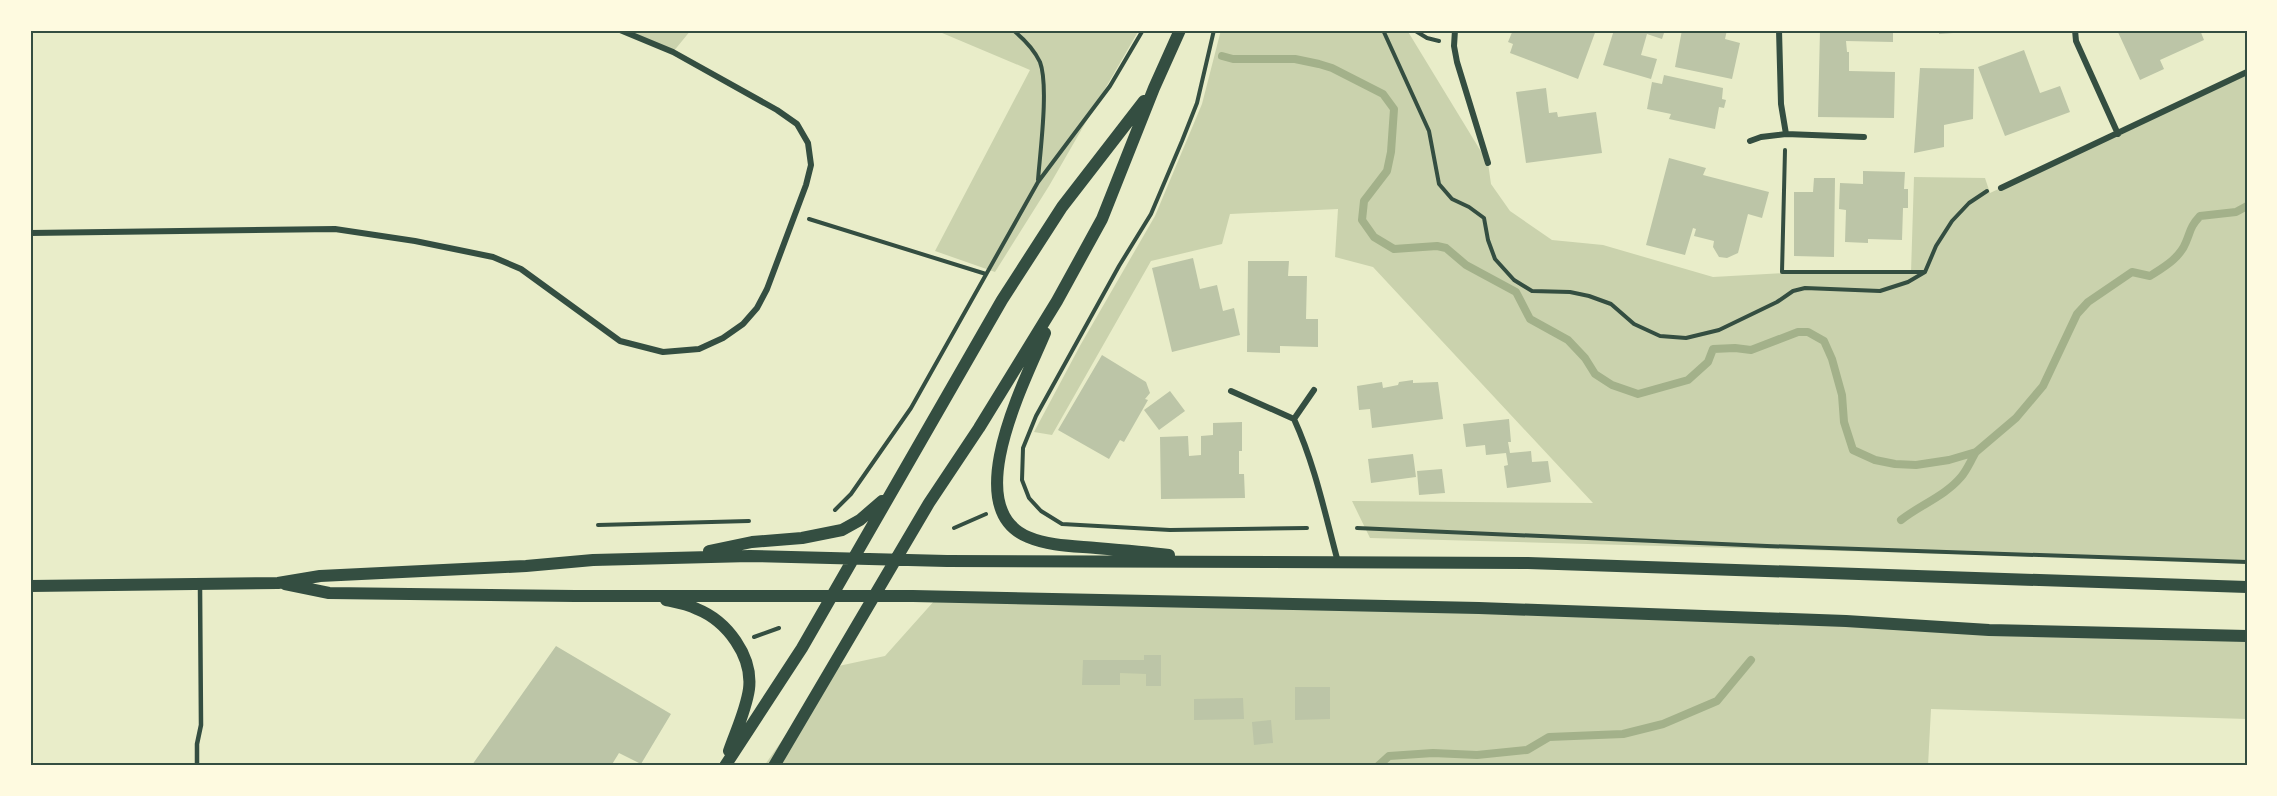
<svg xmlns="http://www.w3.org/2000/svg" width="2277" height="796" font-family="'Titillium Web',sans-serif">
	<rect width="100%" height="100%" fill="#e9edc9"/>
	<!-- green -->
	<path fill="#cad2ad" d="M 619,30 L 691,30 L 673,52 Z
		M 935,30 L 1139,30 L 1049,186 L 995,272 L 935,251 L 1030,70 Z
		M 1221,30 L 1407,30 L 1488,163 L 1491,184 L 1510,211 L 1552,240 L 1603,245 L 1713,277 L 1785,273 L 1911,273 L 1914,177 L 1985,178 L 1990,193 L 2247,72 L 2247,562 L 1370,538 L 1352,501 L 1593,503 L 1373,267 L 1335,257 L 1338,209 L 1230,214 L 1222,244 L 1151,261 L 1052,435 L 1034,432 L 1081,344 L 1155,216 L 1202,104 Z
		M 958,597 L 2247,636 L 2247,719 L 1931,709 L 1928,766 L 764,766 L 834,667 L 885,656 L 935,600 Z"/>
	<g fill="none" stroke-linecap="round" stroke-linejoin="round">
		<!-- stream -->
		<path stroke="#a3b18a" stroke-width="8" d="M 1222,56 L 1233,59 L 1295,59 L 1319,64 L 1332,68 L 1383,94 L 1394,109 L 1391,152 L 1387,171 L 1364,201 L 1362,220 L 1374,237 L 1394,249 L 1437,246 L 1446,248 L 1466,265 L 1516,292 L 1530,319 L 1568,340 L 1585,358 L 1595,374 L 1612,385 L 1638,394 L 1688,380 L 1708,362 L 1713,349 L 1735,348 L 1751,350 L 1798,332 L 1808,332 L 1824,341 L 1832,359 L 1842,395 L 1844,422 L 1853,450 L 1875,460 L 1895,464 L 1916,465 L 1949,460 L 1976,452 L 2016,418 L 2043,386 L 2077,314 L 2088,302 L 2132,272 L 2150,276 C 2164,267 2180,258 2186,242 C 2191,230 2190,227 2200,216 L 2236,212 L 2247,206
			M 1901,520 C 1920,505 1945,496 1961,477 C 1967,470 1971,460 1976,452
			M 1378,766 L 1389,756 L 1433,753 L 1477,755 L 1527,750 L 1549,737 L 1623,734 L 1663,724 L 1717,701 L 1751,660"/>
	</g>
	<!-- building -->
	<path fill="#bcc5a7" d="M 1513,30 L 1596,30 L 1578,79 L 1510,53 L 1513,44 L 1508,42 Z
		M 1614,30 L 1665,30 L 1662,39 L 1647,34 L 1641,55 L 1657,59 L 1651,79 L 1603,65 Z
		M 1682,30 L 1727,30 L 1725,39 L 1740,43 L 1732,79 L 1675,67 Z
		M 1820,30 L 1893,30 L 1893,42 L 1846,41 L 1847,52 L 1849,52 L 1849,71 L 1895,72 L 1894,118 L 1818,117 Z
		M 1939,30 L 1967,30 L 1967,32 L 1939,34 Z
		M 2117,30 L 2200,30 L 2204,40 L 2160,60 L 2164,69 L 2140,80 Z
		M 2024,50 L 2040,93 L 2060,86 L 2070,112 L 2005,136 L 1978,67 Z
		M 1920,68 L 1974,69 L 1973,119 L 1944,125 L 1944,147 L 1914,153 Z
		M 1664,75 L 1723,88 L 1722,99 L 1726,100 L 1724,108 L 1719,107 L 1715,129 L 1669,119 L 1671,114 L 1647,109 L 1652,82 L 1662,84 Z
		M 1546,88 L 1549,113 L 1557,112 L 1558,117 L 1596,112 L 1602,153 L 1526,163 L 1516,92 Z
		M 1669,158 L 1706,168 L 1703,175 L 1769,192 L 1762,218 L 1748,214 L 1738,253 L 1727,258 L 1719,257 L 1713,247 L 1714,241 L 1694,236 L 1696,229 L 1693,228 L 1685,255 L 1646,245 Z
		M 1863,171 L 1905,172 L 1904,189 L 1908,189 L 1908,208 L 1903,208 L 1902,240 L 1868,239 L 1868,243 L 1845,242 L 1846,210 L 1839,209 L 1840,183 L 1863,184 Z
		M 1814,178 L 1835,178 L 1834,257 L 1794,256 L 1794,192 L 1813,192 Z
		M 1193,258 L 1200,289 L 1217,285 L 1223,311 L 1234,308 L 1240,335 L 1172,352 L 1152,268 Z
		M 1248,261 L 1289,261 L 1288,276 L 1307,276 L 1306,319 L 1318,319 L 1318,347 L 1280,346 L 1280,353 L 1247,352 Z
		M 1102,355 L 1146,382 L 1150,393 L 1145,399 L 1148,400 L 1124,442 L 1120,440 L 1109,459 L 1058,430 Z
		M 1413,380 L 1413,383 L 1438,382 L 1443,419 L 1372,428 L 1370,409 L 1359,410 L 1357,386 L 1382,382 L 1383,388 L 1398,385 L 1399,382 Z
		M 1170,391 L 1185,411 L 1159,430 L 1144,410 Z
		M 1509,419 L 1511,442 L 1508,442 L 1510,453 L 1531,451 L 1532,462 L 1548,461 L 1551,482 L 1507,488 L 1504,466 L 1508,465 L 1506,453 L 1486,455 L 1485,445 L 1466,447 L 1463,424 Z
		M 1242,422 L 1242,451 L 1239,451 L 1239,474 L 1244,474 L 1245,498 L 1161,499 L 1160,437 L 1188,436 L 1189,456 L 1201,455 L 1201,436 L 1213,435 L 1213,423 Z
		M 1413,454 L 1416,477 L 1371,483 L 1368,459 Z
		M 1442,469 L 1445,493 L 1419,495 L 1417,471 Z
		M 556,646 L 671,714 L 641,764 L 619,753 L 611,766 L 472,765 Z
		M 1144,655 L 1161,655 L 1161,686 L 1146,686 L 1146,674 L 1120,673 L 1120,685 L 1082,685 L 1083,660 L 1144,660 Z
		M 1295,687 L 1330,687 L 1330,719 L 1295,720 Z
		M 1243,698 L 1244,719 L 1194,720 L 1194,699 Z
		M 1271,720 L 1273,743 L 1254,745 L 1252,722 Z"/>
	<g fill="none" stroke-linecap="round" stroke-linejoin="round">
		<!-- path -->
		<path stroke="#344e41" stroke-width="4" d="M 1013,30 C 1024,39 1034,49 1040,62 C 1049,86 1040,153 1038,180
			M 1214,30 L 1197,103 L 1182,141 L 1151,214 L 1119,266 L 1036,416 L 1023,448 L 1022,480 L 1029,498 L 1041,511 L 1062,524 L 1170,530 L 1307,528
			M 1383,30 L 1429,131 L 1439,184 L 1452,199 L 1469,207 L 1484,218 L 1488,240 L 1495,259 L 1514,280 L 1532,291 L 1570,292 L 1589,296 L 1611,304 L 1634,324 L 1660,336 L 1686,338 L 1719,330 L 1777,302 L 1793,291 L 1805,288 L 1880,291 L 1908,282 L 1925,272 L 1936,246 L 1952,221 L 1969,203 L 1987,191
			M 1414,30 L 1427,38 L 1439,41
			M 1785,150 L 1782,272 L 1925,272
			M 809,219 L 986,274
			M 835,510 L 851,494 L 911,408 L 1038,182 L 1110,86 L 1143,30
			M 598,525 L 749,521
			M 954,528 L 986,514
			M 1357,528 L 1767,546 L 2247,562
			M 754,637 L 779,628"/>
		<!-- service -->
		<path stroke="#344e41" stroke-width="4.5" d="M 197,766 L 197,744 L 201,725 L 200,587"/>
		<!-- minor -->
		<path stroke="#344e41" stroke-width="6" d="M 1455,30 L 1454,46 L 1457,62 L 1488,163
			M 1779,30 L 1781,104 L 1786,134 L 1864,137
			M 2075,30 L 2076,41 L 2118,134
			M 1750,141 L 1761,137 L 1786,134
			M 2001,188 L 2247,72
			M 30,233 L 335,229 L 415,241 L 493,257 L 521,269 L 620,341 L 663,352 L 699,349 L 723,338 L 743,324 L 757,308 L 767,289 L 806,185 L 811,165 L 808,143 L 797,124 L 777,110 L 673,52 L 620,30
			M 1231,391 L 1294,419 C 1315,465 1325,514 1338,562
			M 1294,419 L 1314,390"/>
		<!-- secondary -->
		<path stroke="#344e41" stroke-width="12" d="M 1045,333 C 1026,379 958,508 1028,537 C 1049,546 1073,546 1096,548 C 1120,550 1144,552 1169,555
			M 709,551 L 752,542 L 802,538 L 842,530 L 860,520 L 882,501
			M 285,584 L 329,593 L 575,596 L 913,596 L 1479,608 L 1846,621 L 1989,630 L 2247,636
			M 30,586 L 278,583 L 320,576 L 526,566 L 593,560 L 750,556 L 947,561 L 1528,563 L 2247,587
			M 666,600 C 676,602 688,604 697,609 C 727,621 753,656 749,689 C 746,710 736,731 729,751
			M 725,766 L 802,648 L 1002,300 L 1062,207 L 1144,101
			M 774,766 L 929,503 L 979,428 L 1057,301 L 1102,219 L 1154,88 L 1180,30"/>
	</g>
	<!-- border -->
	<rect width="2277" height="796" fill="none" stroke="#fefae0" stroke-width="63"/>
	<rect x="32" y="32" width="2214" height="732" fill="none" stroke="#344e41" stroke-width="2"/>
</svg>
